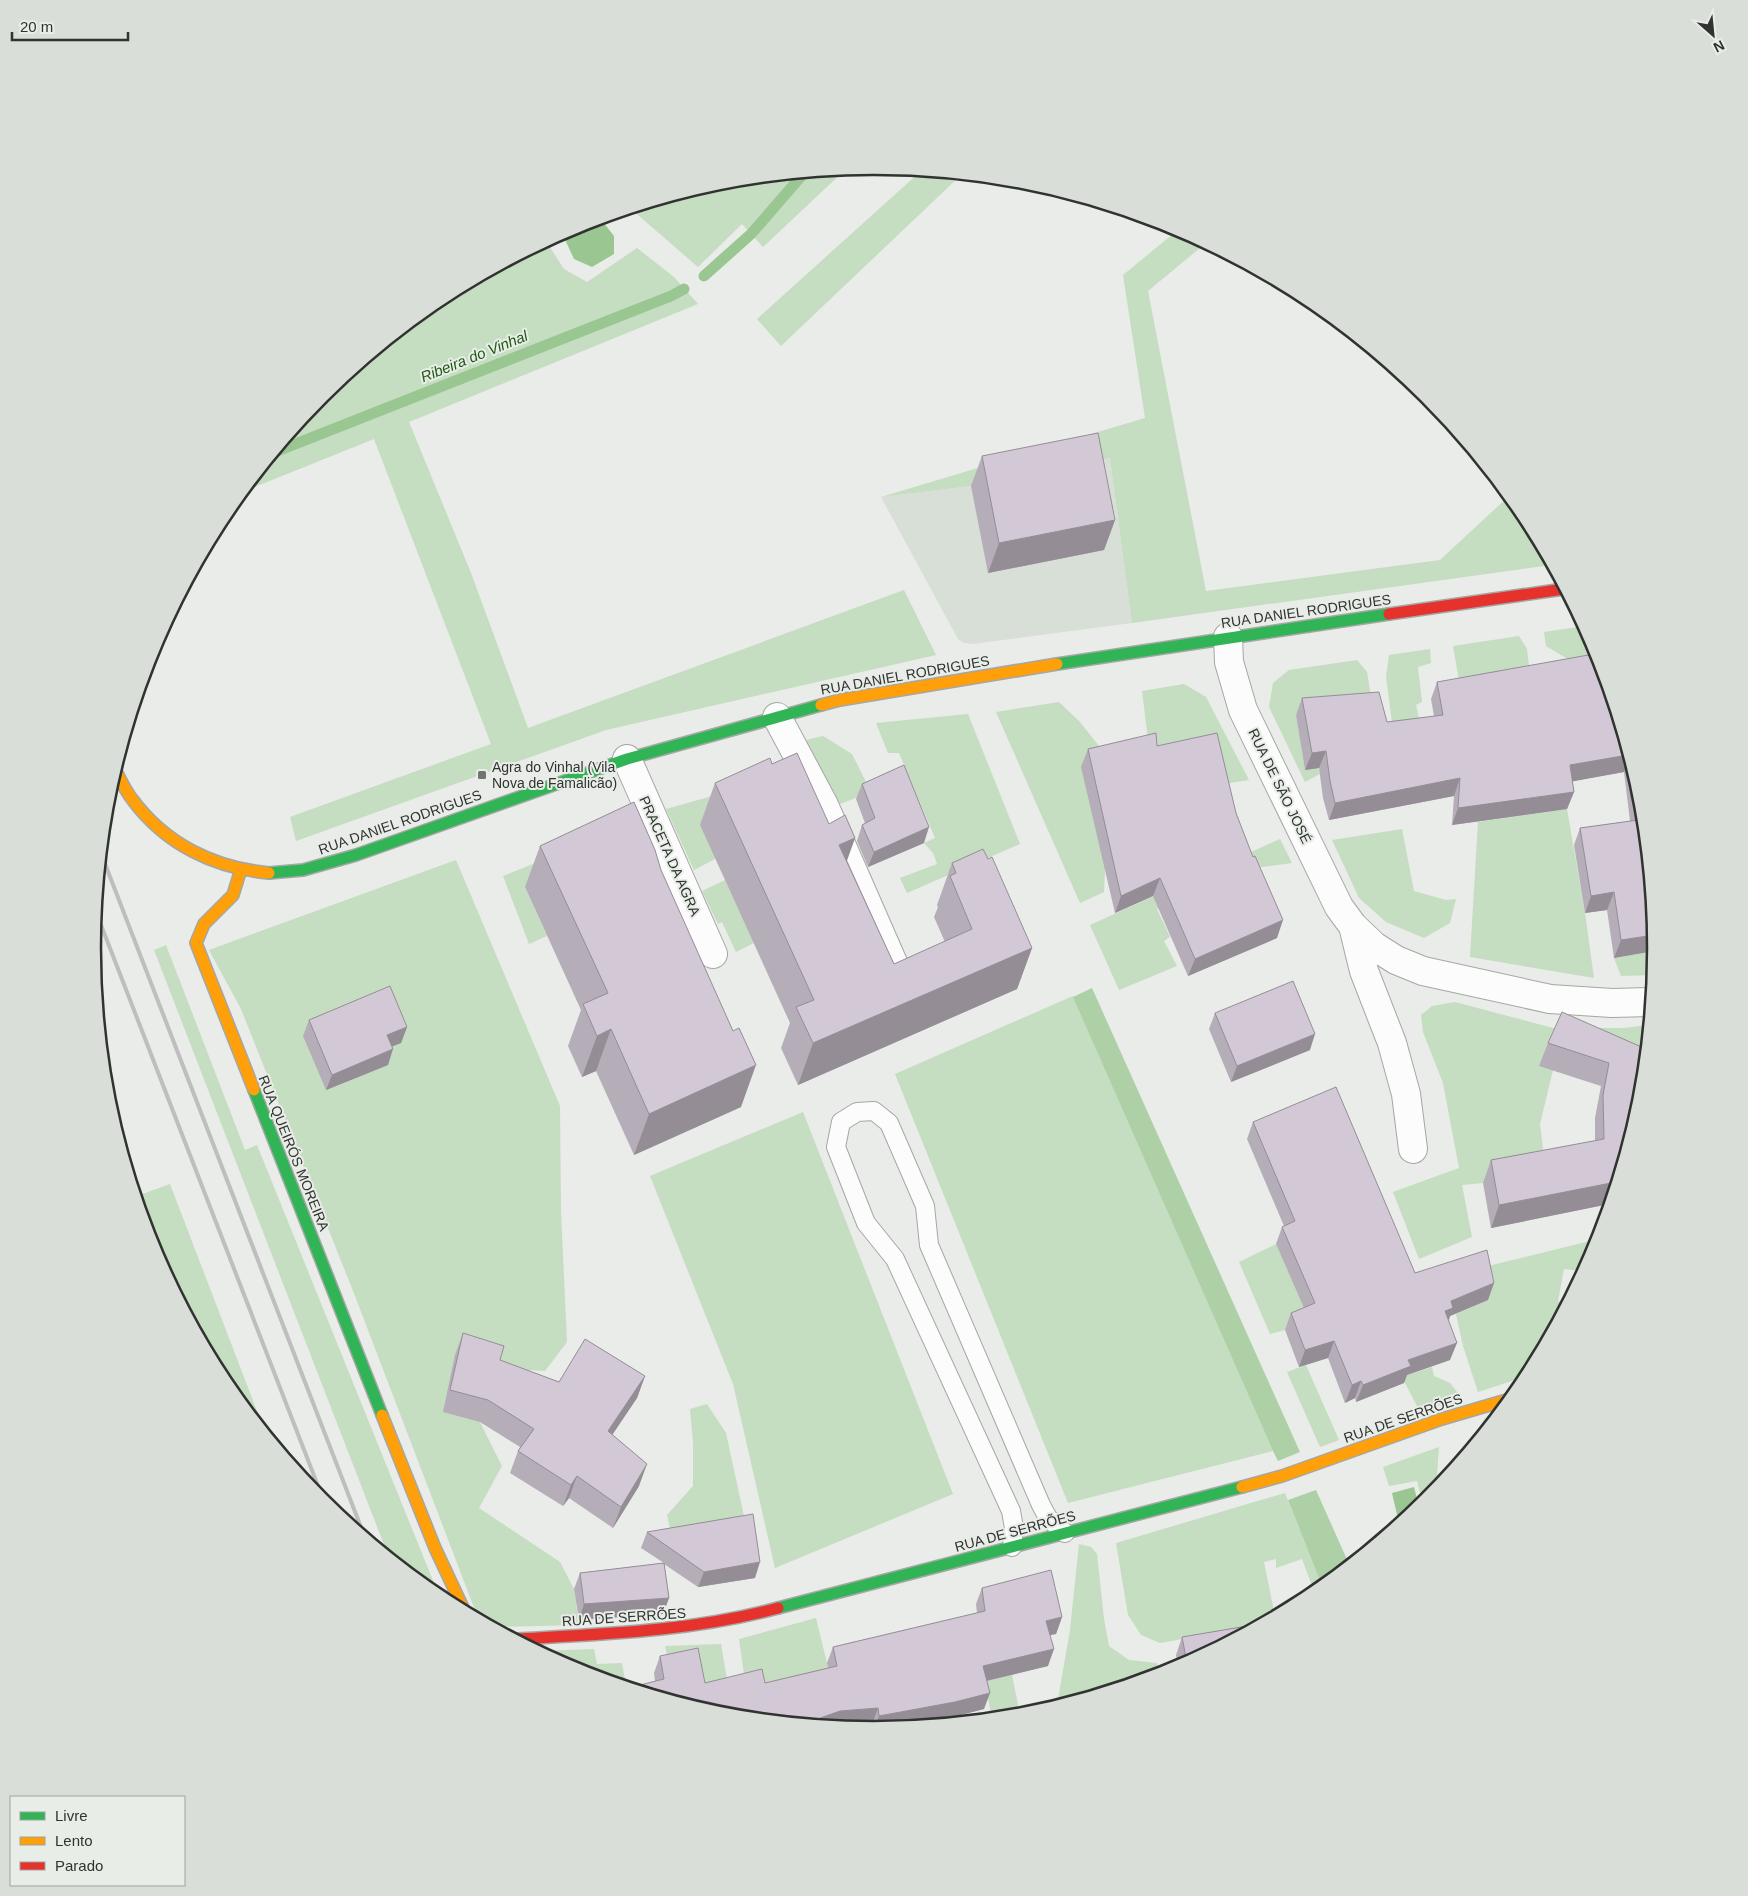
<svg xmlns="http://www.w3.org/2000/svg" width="1748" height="1896" font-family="Helvetica,sans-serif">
	<rect width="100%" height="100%" fill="#e9ece8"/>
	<!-- built -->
	<path fill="#d8dfd6" d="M 1110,458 L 1132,623 L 973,644 L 964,643 L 958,639 L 881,497 L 971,486 Z"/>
	<!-- green -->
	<path fill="#c5ddc0" d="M 846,169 L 763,247 L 742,224 L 698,267 L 631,209 L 722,181 Z
		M 921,171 L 961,175 L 781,346 L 757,319 Z
		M 1179,229 L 1206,243 L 1148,291 L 1206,591 L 1440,560 L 1509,496 L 1524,514 L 1551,565 L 1132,623 L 1110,458 L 971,486 L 881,497 L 1145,418 L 1123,275 Z
		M 546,241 L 564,269 L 587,282 L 637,248 L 674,277 L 698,304 L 409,422 L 471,573 L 528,728 L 904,590 L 936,655 L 606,730 L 296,841 L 290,817 L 491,744 L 374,439 L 242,492 L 322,395 L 440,298 Z
		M 1584,626 L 1596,649 L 1615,711 L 1587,659 L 1566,658 L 1546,646 L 1544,632 Z
		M 1519,636 L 1527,649 L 1529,666 L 1460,686 L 1453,646 Z
		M 1430,649 L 1431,663 L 1418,667 L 1422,702 L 1416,705 L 1423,736 L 1394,738 L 1386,677 L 1389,655 Z
		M 1357,660 L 1367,672 L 1373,709 L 1296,713 L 1305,770 L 1318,768 L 1320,774 L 1305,782 L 1269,707 L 1273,683 L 1289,670 Z
		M 1184,684 L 1206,697 L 1249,780 L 1218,785 L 1151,763 L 1142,691 Z
		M 1059,702 L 1080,722 L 1110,760 L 1104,892 L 1080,903 L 996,712 Z
		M 968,714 L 1020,844 L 907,893 L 900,878 L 937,864 L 933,853 L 924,843 L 935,838 L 899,753 L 888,753 L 876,723 Z
		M 823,736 L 852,754 L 871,792 L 840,804 L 806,740 Z
		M 791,774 L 715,859 L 694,870 L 666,809 Z
		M 1567,809 L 1585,913 L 1594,978 L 1470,957 L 1478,822 Z
		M 637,822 L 525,887 L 547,936 L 529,944 L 503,876 Z
		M 1402,829 L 1414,891 L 1446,900 L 1456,899 L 1450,923 L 1424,938 L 1386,922 L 1359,898 L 1332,840 Z
		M 1280,839 L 1292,863 L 1247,869 L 1157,909 L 1170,937 L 1164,941 L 1177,966 L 1119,990 L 1090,925 Z
		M 456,860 L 560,1106 L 561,1211 L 567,1342 L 545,1371 L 496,1368 L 480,1422 L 502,1466 L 479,1508 L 560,1562 L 574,1589 L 579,1625 L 494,1627 L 478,1618 L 355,1296 L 241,1009 L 209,950 Z
		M 725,880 L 754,943 L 736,952 L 722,922 L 718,924 L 702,891 Z
		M 166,945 L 245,1150 L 257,1145 L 440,1598 L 388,1555 L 154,950 Z
		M 1655,951 L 1653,975 L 1621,976 L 1614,958 Z
		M 1073,996 L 1273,1451 L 1068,1503 L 895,1074 Z
		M 1455,1002 L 1553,1028 L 1624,1028 L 1648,1025 L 1643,1074 L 1540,1066 L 1553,1070 L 1540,1124 L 1544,1157 L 1483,1183 L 1462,1185 L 1472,1237 L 1419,1259 L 1393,1192 L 1459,1168 L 1443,1083 L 1423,1032 L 1421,1015 L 1432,1006 Z
		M 803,1112 L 953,1494 L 775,1568 L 733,1384 L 650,1176 Z
		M 170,1184 L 265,1432 L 224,1382 L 152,1247 L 137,1196 Z
		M 1598,1239 L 1583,1271 L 1564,1269 L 1558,1301 L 1566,1304 L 1527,1376 L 1478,1392 L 1463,1346 L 1456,1314 L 1488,1300 L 1480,1268 Z
		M 1276,1244 L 1304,1307 L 1409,1272 L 1285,1330 L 1270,1334 L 1239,1262 Z
		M 1306,1365 L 1339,1440 L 1320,1447 L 1287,1372 Z
		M 1432,1367 L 1434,1376 L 1450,1383 L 1461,1397 L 1420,1412 L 1402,1377 Z
		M 707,1404 L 726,1433 L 747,1530 L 673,1542 L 667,1515 L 693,1486 L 693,1442 L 690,1409 Z
		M 1439,1447 L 1436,1489 L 1423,1504 L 1417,1481 L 1389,1486 L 1383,1467 Z
		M 1285,1493 L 1322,1586 L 1303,1600 L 1303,1596 L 1314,1591 L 1302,1559 L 1276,1568 L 1276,1559 L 1264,1562 L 1275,1616 L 1255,1626 L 1160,1643 L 1141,1635 L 1128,1615 L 1116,1543 Z
		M 1079,1544 L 1091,1547 L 1097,1554 L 1104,1619 L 1109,1646 L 1129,1660 L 1157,1663 L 1160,1674 L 1057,1705 L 1070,1630 Z
		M 816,1618 L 832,1684 L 841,1682 L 851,1727 L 811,1723 L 746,1688 L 739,1639 Z
		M 975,1633 L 991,1680 L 1012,1675 L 1020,1715 L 992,1718 Z
		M 721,1644 L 728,1685 L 697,1691 L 670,1669 L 665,1646 Z
		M 594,1649 L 597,1664 L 622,1663 L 626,1685 L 575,1670 L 540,1651 Z"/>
	<!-- forest -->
	<path fill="#aed0a7" d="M 1092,988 L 1300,1452 L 1278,1461 L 1273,1451 L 1073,997 Z
		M 1316,1490 L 1349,1564 L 1322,1586 L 1288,1500 Z"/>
	<!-- water -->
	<path fill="#9ac691" d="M 600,218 L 614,236 L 614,254 L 592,267 L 574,259 L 562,233 L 575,226 Z
		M 1414,1487 L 1419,1507 L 1399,1523 L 1392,1493 Z"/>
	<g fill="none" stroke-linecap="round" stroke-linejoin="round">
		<!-- stream -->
		<path stroke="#9ac691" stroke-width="11" d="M 704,276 L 751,234 L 804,173
			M 275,452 L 671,296 L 684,289"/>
		<!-- lane casing -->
		<g stroke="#a5a7a4" stroke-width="20">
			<path id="lane" d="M 1012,1547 L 1014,1528 L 1011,1511 L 895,1259 L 866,1223 L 836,1147 L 841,1122 L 857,1112 L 874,1111 L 889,1123 L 925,1206 L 929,1245 L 1041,1505 L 1048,1518 L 1065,1533"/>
		</g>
		<!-- street casing -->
		<g stroke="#a5a7a4" stroke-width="30">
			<path id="street" d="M 1228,637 L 1229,662 L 1243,710 L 1339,907 L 1353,926 L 1374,946 L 1396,960 L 1423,971 L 1550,999 L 1612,1003 L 1650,1002
				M 777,717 L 824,805 L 894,965
				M 627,759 L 713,954
				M 1353,926 L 1364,971 L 1392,1043 L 1406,1094 L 1413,1149"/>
		</g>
		<!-- fast casing -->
		<g stroke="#a5a7a4" stroke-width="14">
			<path id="fast" d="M 1057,664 L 1389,614
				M 269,873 L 303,870 L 356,855 L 627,759 L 821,705
				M 254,1090 L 382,1415
				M 778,1608 L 1242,1487"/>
		</g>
		<!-- slow casing -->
		<g stroke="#a5a7a4" stroke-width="14">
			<path id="slow" d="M 821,705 L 840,700 L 1057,664
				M 115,769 C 120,779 125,790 132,799 C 165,844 214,868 269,873
				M 241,869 L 233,895 L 204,924 L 196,943 L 254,1090
				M 382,1415 L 435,1548 L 464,1610
				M 1242,1487 L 1282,1476 L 1442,1419 L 1510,1399"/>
		</g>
		<!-- jam casing -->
		<g stroke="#a5a7a4" stroke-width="14">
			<path id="jam" d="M 1389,614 L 1564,589
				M 518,1639 C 606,1634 693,1631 778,1608"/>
		</g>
		<!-- lane -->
		<use href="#lane" stroke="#fcfcfc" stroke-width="18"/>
		<!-- street -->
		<use href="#street" stroke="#fcfcfc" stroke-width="28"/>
		<!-- fast -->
		<use href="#fast" stroke="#30b455" stroke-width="11"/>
		<!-- slow -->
		<use href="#slow" stroke="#ff9f0a" stroke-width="11"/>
		<!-- jam -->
		<use href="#jam" stroke="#e5322d" stroke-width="11"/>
		<!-- rail -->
		<path stroke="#bdbebd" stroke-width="4" d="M 102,856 L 364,1535
			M 96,912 L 325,1504"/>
	</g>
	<!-- wall -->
	<path fill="#b5adb8" d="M 982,456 L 1115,520 L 1104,550 L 988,573 L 971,486 Z
		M 1598,657 L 1641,796 L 1656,948 L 1614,958 L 1607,910 L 1585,913 L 1574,845 L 1580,828 L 1630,821 L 1624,772 L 1572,781 L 1574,792 L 1567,809 L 1452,825 L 1454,796 L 1329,820 L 1323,798 L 1319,768 L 1305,770 L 1296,715 L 1302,698 L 1387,722 L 1434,716 L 1431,699 L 1437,682 Z
		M 1157,746 L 1236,813 L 1277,938 L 1188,976 L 1153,896 L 1115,913 L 1081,767 L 1088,749 Z
		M 772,764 L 829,824 L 855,838 L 847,860 L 894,964 L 945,942 L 934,917 L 938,907 L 937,905 L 952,863 L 988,859 L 1032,948 L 1017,989 L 798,1085 L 781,1048 L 790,1023 L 700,825 L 715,783 Z
		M 862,784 L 924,843 L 868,867 L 857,841 L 862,825 L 865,823 L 856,799 Z
		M 540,846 L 661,870 L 741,1107 L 634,1155 L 596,1071 L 582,1077 L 568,1046 L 581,1010 L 525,887 Z
		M 1215,1013 L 1310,1050 L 1231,1082 L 1209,1029 Z
		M 309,1020 L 407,1027 L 401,1043 L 392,1046 L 388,1065 L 326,1090 L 303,1036 Z
		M 1548,1043 L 1646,1049 L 1640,1101 L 1609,1204 L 1491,1228 L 1483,1183 L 1491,1160 L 1595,1141 L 1595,1118 L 1601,1086 L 1539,1066 Z
		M 1253,1122 L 1415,1273 L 1488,1300 L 1450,1316 L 1449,1320 L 1450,1360 L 1407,1375 L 1404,1383 L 1356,1402 L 1355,1398 L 1345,1403 L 1328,1358 L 1299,1367 L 1285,1330 L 1291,1313 L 1304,1308 L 1276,1244 L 1282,1227 L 1284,1226 L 1247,1139 Z
		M 463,1333 L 500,1360 L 559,1382 L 645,1376 L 637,1398 L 612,1435 L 639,1486 L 613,1528 L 569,1498 L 563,1506 L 510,1473 L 518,1451 L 520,1447 L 480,1422 L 443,1412 L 455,1355 Z
		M 647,1532 L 755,1578 L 698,1587 L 664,1564 L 669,1598 L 663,1614 L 579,1620 L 574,1589 L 580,1573 L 664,1563 L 641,1548 Z
		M 982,1588 L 1062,1617 L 1056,1634 L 1050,1635 L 1048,1666 L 987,1681 L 984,1709 L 949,1718 L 907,1726 L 874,1730 L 872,1729 L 872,1725 L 845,1727 L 721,1714 L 655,1681 L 654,1673 L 660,1656 L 705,1683 L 765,1683 L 828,1668 L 827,1663 L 833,1647 L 977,1613 L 976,1604 Z
		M 1259,1624 L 1178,1667 L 1176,1655 L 1182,1637 Z"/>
	<!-- shaded-wall -->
	<path fill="#948d96" d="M 1115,520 L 1104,550 L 988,573 L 999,543 Z
		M 1326,751 L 1319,768 L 1305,770 L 1312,753 Z
		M 1628,755 L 1629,758 L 1624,772 L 1564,783 L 1570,765 Z
		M 1460,778 L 1454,796 L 1329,820 L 1335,803 Z
		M 1574,792 L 1567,809 L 1452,825 L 1458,808 Z
		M 929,827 L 924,843 L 868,867 L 874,852 Z
		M 855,838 L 840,880 L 839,845 Z
		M 1160,878 L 1153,896 L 1115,913 L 1121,896 Z
		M 1614,892 L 1607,910 L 1585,913 L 1591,896 Z
		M 1283,920 L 1277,938 L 1188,976 L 1195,959 Z
		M 1654,935 L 1655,951 L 1614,958 L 1621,940 Z
		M 1032,948 L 1017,989 L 798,1085 L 813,1043 Z
		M 407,1027 L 401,1043 L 381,1051 L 387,1035 Z
		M 611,1029 L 596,1071 L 582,1077 L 597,1036 Z
		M 1315,1034 L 1310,1050 L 1231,1082 L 1237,1066 Z
		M 393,1049 L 388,1065 L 326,1090 L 332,1075 Z
		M 756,1065 L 741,1107 L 634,1155 L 649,1114 Z
		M 1616,1182 L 1609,1204 L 1491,1228 L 1499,1205 Z
		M 1494,1283 L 1488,1300 L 1450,1316 L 1447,1325 L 1445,1311 L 1451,1301 Z
		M 1334,1341 L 1328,1358 L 1299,1367 L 1305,1350 Z
		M 1457,1343 L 1450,1360 L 1407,1375 L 1404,1383 L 1356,1402 L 1363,1385 L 1408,1360 Z
		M 645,1376 L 637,1398 L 600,1453 L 608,1431 Z
		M 1361,1381 L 1355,1398 L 1345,1403 L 1352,1385 Z
		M 647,1464 L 639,1486 L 613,1528 L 621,1507 Z
		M 577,1476 L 569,1498 L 563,1506 L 571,1485 Z
		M 760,1562 L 755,1578 L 698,1587 L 704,1572 Z
		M 669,1598 L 663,1614 L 579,1620 L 584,1604 Z
		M 1062,1617 L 1056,1634 L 1040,1637 L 1046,1621 Z
		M 1054,1649 L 1048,1666 L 977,1683 L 983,1666 Z
		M 990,1693 L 984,1709 L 949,1718 L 907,1726 L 874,1729 L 879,1716 Z
		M 878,1708 L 872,1725 L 845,1727 L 806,1723 L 840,1711 Z"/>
	<!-- building -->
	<path fill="#d3c9d6" stroke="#948d96" d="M 1098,433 L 1115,520 L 999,543 L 982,456 Z
		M 1594,654 L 1594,657 L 1598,657 L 1628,755 L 1570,765 L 1574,792 L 1458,808 L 1460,778 L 1335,803 L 1330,781 L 1326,751 L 1312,753 L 1302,698 L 1379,692 L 1387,722 L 1443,715 L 1437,682 Z
		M 1156,733 L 1157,746 L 1217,733 L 1236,813 L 1253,857 L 1255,856 L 1283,920 L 1195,959 L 1160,878 L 1121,896 L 1088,749 Z
		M 797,753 L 829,824 L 845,815 L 855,838 L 839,845 L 894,964 L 972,929 L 950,876 L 956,873 L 952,863 L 983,849 L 988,859 L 992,857 L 1032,948 L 813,1043 L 796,1007 L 814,1000 L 715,783 L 770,758 L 772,764 Z
		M 904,765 L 929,827 L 874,852 L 862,825 L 875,818 L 862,784 Z
		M 1632,767 L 1641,796 L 1654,935 L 1621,940 L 1614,892 L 1591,896 L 1580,828 L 1638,820 Z
		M 634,802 L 655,850 L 661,870 L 733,1031 L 739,1028 L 756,1065 L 649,1114 L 611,1029 L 597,1036 L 583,1004 L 608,993 L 540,846 Z
		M 1293,981 L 1315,1034 L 1237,1066 L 1215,1013 Z
		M 390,986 L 407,1027 L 387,1035 L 393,1049 L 332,1075 L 309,1020 Z
		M 1562,1012 L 1646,1049 L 1640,1101 L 1616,1182 L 1499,1205 L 1491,1160 L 1604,1139 L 1603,1095 L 1609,1063 L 1548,1043 Z
		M 1336,1087 L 1415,1273 L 1487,1250 L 1494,1283 L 1451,1301 L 1453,1308 L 1445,1311 L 1457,1343 L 1408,1360 L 1411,1366 L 1363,1385 L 1361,1381 L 1352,1385 L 1334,1341 L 1305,1350 L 1291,1313 L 1315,1303 L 1282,1227 L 1295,1221 L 1253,1122 Z
		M 463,1333 L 504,1346 L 500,1360 L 559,1382 L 585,1339 L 645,1376 L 608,1431 L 647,1464 L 621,1507 L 577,1476 L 571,1485 L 518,1451 L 534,1429 L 488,1400 L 450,1390 Z
		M 753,1514 L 760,1562 L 704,1572 L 647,1532 Z
		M 664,1563 L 669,1598 L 584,1604 L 580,1573 Z
		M 1051,1570 L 1062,1617 L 1046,1621 L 1054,1649 L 983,1666 L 990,1693 L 955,1702 L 879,1716 L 878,1708 L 840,1711 L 806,1723 L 721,1714 L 632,1687 L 664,1679 L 660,1656 L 698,1648 L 705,1683 L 762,1669 L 765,1683 L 837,1666 L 833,1647 L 985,1611 L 982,1588 Z
		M 1259,1624 L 1187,1663 L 1182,1637 Z"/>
	<!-- markers -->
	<rect fill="#717471" stroke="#e8ede7" stroke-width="2" x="477" y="770" width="10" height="10" rx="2.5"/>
	<g text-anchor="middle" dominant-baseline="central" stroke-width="4" stroke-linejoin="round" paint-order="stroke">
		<!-- street labels -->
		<g font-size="14" fill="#313331" stroke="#e8ede7">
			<text transform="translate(1306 611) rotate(-8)">RUA DANIEL RODRIGUES</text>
			<text transform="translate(905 675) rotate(-10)">RUA DANIEL RODRIGUES</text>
			<text transform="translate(1280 786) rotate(64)">RUA DE SÃO JOSÉ</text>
			<text transform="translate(400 822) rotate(-19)">RUA DANIEL RODRIGUES</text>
			<text transform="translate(670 856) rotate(66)">PRACETA DA AGRA</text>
			<text transform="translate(294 1153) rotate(68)">RUA QUEIRÓS MOREIRA</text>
			<text transform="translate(1403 1418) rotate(-19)">RUA DE SERRÕES</text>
			<text transform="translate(1015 1531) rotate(-15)">RUA DE SERRÕES</text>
			<text transform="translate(624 1617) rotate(-4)">RUA DE SERRÕES</text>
		</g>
		<!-- poi labels -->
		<g font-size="14" fill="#313331" stroke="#e8ede7" text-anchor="start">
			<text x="492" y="767">Agra do Vinhal (Vila<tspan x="492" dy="16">Nova de Famalicão)</tspan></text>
		</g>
		<!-- water labels -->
		<g font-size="15" font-style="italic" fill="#1e5911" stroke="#e8ede7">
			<text transform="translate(474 356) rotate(-22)">Ribeira do Vinhal</text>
		</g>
	</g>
	<!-- crop -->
	<path d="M0 0H1748V1896H0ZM101 948a773 773 0 1 1 1546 0a773 773 0 1 1-1546 0Z" fill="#d9ded8" fill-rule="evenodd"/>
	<path fill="none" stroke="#313331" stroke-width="2.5" d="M101 948a773 773 0 1 1 1546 0a773 773 0 1 1-1546 0Z"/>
	<!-- legend -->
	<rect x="10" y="1796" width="175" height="90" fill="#e8ede7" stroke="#9fa39e"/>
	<rect x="20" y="1812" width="25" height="8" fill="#30b455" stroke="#9fa39e"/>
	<text x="55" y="1821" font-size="15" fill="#313331">Livre</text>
	<rect x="20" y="1837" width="25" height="8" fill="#ff9f0a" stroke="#9fa39e"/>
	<text x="55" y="1846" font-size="15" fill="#313331">Lento</text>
	<rect x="20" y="1862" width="25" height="8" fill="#e5322d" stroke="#9fa39e"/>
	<text x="55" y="1871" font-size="15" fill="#313331">Parado</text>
	<!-- north arrow -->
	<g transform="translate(1713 35) rotate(153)" stroke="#e8ede7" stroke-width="4" paint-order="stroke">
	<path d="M0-4L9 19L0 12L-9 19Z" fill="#313331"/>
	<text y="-8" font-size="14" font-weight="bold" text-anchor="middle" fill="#313331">N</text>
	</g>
	<!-- scale -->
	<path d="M12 32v8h116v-8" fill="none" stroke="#313331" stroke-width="2.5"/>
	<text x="20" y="32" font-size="15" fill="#313331" stroke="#e8ede7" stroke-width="4" paint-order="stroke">20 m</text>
</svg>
